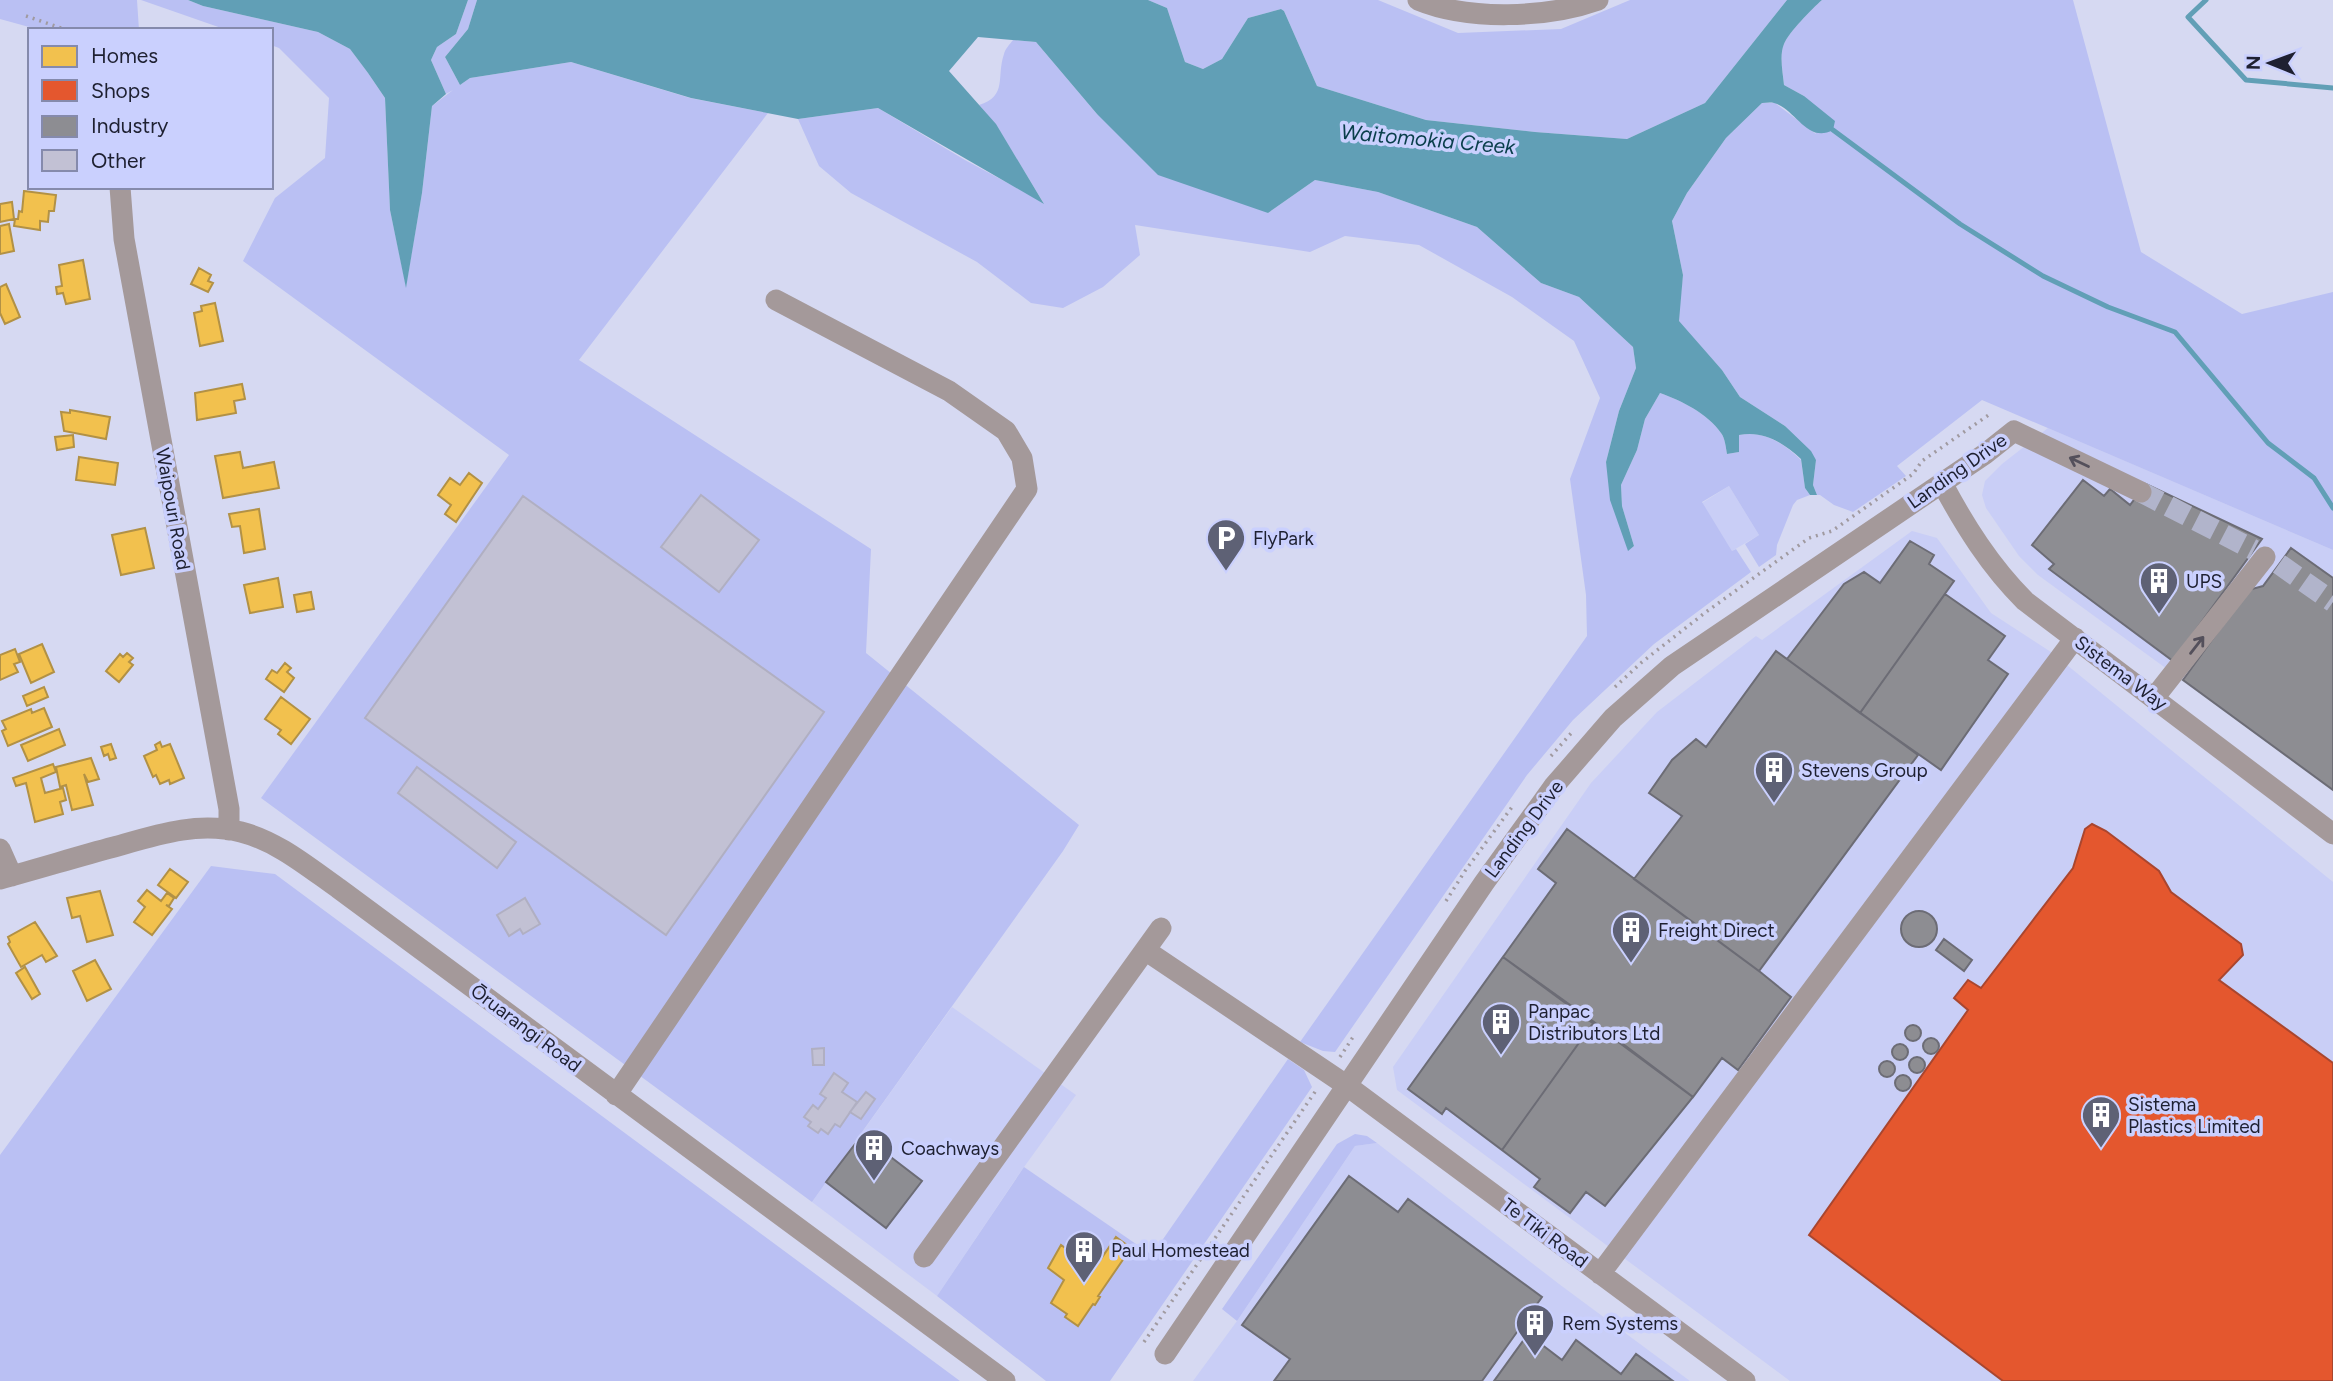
<svg xmlns="http://www.w3.org/2000/svg" width="2333" height="1381" font-family="Figtree,sans-serif">
	<rect width="100%" height="100%" fill="#d6d9f2"/>
	<!-- built -->
	<path fill="#c9cef6" d="M 2048,428 L 2333,550 L 2333,790 L 2038,575 L 2019,556 L 1986,508 L 1982,495 L 1985,481 L 2002,464 Z
		M 1729,486 L 1759,535 L 1732,551 L 1702,503 Z
		M 1912,531 L 1937,538 L 1991,613 L 2051,652 L 2333,882 L 2333,1381 L 1790,1381 L 1397,1090 L 1393,1067 L 1591,783 L 1657,712 L 1756,636 L 1762,640 Z
		M 952,1007 L 1076,1095 L 1019,1174 L 937,1296 L 812,1202 Z
		M 1377,1143 L 1559,1284 L 1690,1381 L 1193,1381 L 1237,1321 L 1355,1146 Z"/>
	<!-- green -->
	<path fill="#bac0f3" d="M 0,0 L 137,0 L 139,30 L 40,30 L 0,19 Z
		M 141,0 L 188,0 L 203,6 L 318,32 L 350,49 L 368,73 L 385,98 L 390,210 L 406,286 L 422,193 L 432,106 L 453,90 L 446,94 L 431,60 L 437,47 L 456,34 L 468,0 L 477,0 L 468,29 L 445,57 L 460,85 L 470,78 L 571,62 L 690,98 L 768,113 L 579,360 L 871,549 L 866,653 L 1079,825 L 1063,851 L 812,1202 L 261,798 L 509,455 L 243,261 L 275,198 L 325,158 L 329,98 L 279,48 L 271,45 L 271,30 L 227,30 Z
		M 1148,0 L 1378,0 L 1458,33 L 1561,29 L 1630,0 L 1787,0 L 1705,103 L 1627,139 L 1535,132 L 1426,120 L 1317,86 L 1284,11 L 1281,9 L 1248,18 L 1222,59 L 1203,69 L 1185,62 L 1167,8 Z
		M 1822,0 L 2073,0 L 2141,252 L 2242,314 L 2333,292 L 2333,550 L 1982,400 L 1897,466 L 1906,476 L 1853,512 L 1834,505 L 1820,495 L 1817,495 L 1813,485 L 1816,460 L 1785,426 L 1740,397 L 1722,370 L 1678,321 L 1683,275 L 1672,221 L 1687,193 L 1726,138 L 1762,103 L 1775,103 L 1816,134 L 1804,96 L 1784,85 C 1783,72 1779,56 1784,44 C 1789,32 1812,9 1822,0 Z
		M 1013,40 L 1036,42 L 1097,114 L 1268,213 L 1315,180 L 1378,192 L 1477,227 L 1541,283 L 1579,297 L 1633,347 L 1636,368 L 1619,411 L 1606,462 L 1628,550 L 1634,546 L 1622,506 L 1621,485 L 1637,450 L 1645,419 L 1660,393 C 1682,401 1707,413 1721,433 C 1725,438 1726,448 1727,454 L 1739,452 L 1739,435 C 1764,430 1783,443 1801,460 L 1805,488 L 1810,495 L 1797,500 L 1793,505 L 1777,545 L 1776,555 L 1759,567 L 1745,544 L 1759,535 L 1729,486 L 1702,502 L 1732,551 L 1736,549 L 1751,572 L 1654,644 L 1573,720 L 1527,775 L 1335,1052 L 1323,1051 L 1300,1042 L 1587,636 L 1586,595 L 1570,479 L 1600,398 L 1574,341 L 1512,297 L 1419,245 L 1345,236 L 1310,252 L 1135,225 L 1140,255 L 1103,287 L 1063,308 L 1031,303 L 977,262 L 851,193 L 819,166 L 798,119 L 878,108 L 965,160 L 1043,202 L 996,125 L 979,105 C 1008,96 996,77 1004,54 C 1005,49 1010,44 1013,40 Z
		M 211,866 L 275,874 L 960,1381 L 0,1381 L 0,1155 Z
		M 1288,1059 L 1304,1070 L 1312,1087 L 1110,1381 L 1046,1381 L 937,1296 L 1024,1167 L 1152,1255 Z
		M 1355,1134 L 1367,1136 L 1377,1143 L 1355,1146 L 1237,1321 L 1222,1309 L 1337,1144 Z"/>
	<!-- water -->
	<path fill="#619fb6" d="M 188,0 L 468,0 L 456,34 L 437,47 L 431,60 L 446,94 L 432,106 L 422,193 L 406,288 L 390,210 L 385,98 L 368,73 L 350,49 L 318,32 L 203,6 Z
		M 477,0 L 1148,0 L 1167,8 L 1185,62 L 1203,69 L 1222,59 L 1248,18 L 1281,9 L 1284,11 L 1317,86 L 1426,120 L 1535,132 L 1627,139 L 1705,103 L 1787,0 L 1822,0 C 1812,9 1789,32 1784,44 C 1779,56 1783,73 1784,85 L 1804,96 L 1835,121 L 1833,130 C 1807,144 1796,109 1774,103 C 1770,102 1766,103 1762,103 L 1726,138 L 1687,193 L 1672,221 L 1683,275 L 1679,321 L 1722,370 L 1740,397 L 1785,426 L 1811,451 L 1816,460 L 1813,485 L 1817,495 L 1810,495 L 1805,488 L 1801,459 C 1783,443 1764,430 1739,435 L 1739,452 L 1727,454 C 1726,448 1725,438 1721,433 C 1707,413 1682,401 1660,393 L 1645,419 L 1637,450 L 1621,485 L 1622,506 L 1634,546 L 1628,551 L 1610,500 L 1606,462 L 1619,411 L 1636,368 L 1633,347 L 1579,297 L 1541,283 L 1477,227 L 1378,192 L 1315,180 L 1268,213 L 1158,175 L 1097,114 L 1036,42 L 978,37 L 949,71 L 996,124 L 1044,204 L 878,108 L 798,119 L 691,98 L 571,62 L 470,78 L 460,85 L 445,57 L 468,29 Z"/>
	<!-- homes -->
	<path fill="#f2c14e" stroke="#b29145" stroke-width="2" d="M 24,191 L 56,195 L 54,211 L 49,211 L 48,222 L 40,221 L 40,230 L 14,226 L 15,219 L 18,219 L 19,211 L 22,212 Z
		M 12,202 L 14,219 L 0,222 L 0,204 Z
		M 9,224 L 14,251 L 0,254 L 0,226 Z
		M 83,260 L 90,299 L 66,304 L 63,293 L 57,294 L 56,287 L 62,286 L 59,265 Z
		M 199,268 L 211,275 L 208,281 L 213,283 L 208,292 L 191,284 Z
		M 6,284 L 20,317 L 5,324 L 0,313 L 0,287 Z
		M 215,303 L 223,341 L 200,346 L 194,313 L 202,311 L 201,306 Z
		M 242,384 L 245,399 L 234,401 L 236,413 L 197,420 L 195,393 Z
		M 70,410 L 110,417 L 106,439 L 64,431 L 61,412 L 70,413 Z
		M 73,435 L 74,447 L 57,450 L 55,437 Z
		M 240,452 L 243,468 L 274,462 L 279,488 L 223,498 L 215,456 Z
		M 79,457 L 118,463 L 115,485 L 76,480 Z
		M 469,473 L 482,483 L 456,522 L 445,514 L 451,505 L 438,495 L 450,478 L 460,485 Z
		M 259,509 L 265,549 L 244,553 L 240,526 L 232,527 L 229,514 Z
		M 145,528 L 154,568 L 121,575 L 112,535 Z
		M 278,578 L 283,607 L 250,613 L 244,585 Z
		M 311,592 L 314,609 L 297,612 L 294,595 Z
		M 42,644 L 54,672 L 31,683 L 19,654 Z
		M 15,649 L 20,662 L 14,664 L 18,672 L 0,680 L 0,655 Z
		M 127,653 L 133,658 L 129,662 L 133,665 L 119,682 L 106,671 L 120,654 L 123,657 Z
		M 285,663 L 291,668 L 287,672 L 294,678 L 284,692 L 266,679 L 272,670 L 277,673 Z
		M 44,687 L 48,697 L 27,706 L 23,696 Z
		M 281,697 L 310,719 L 291,744 L 278,734 L 281,730 L 265,719 Z
		M 44,708 L 52,727 L 8,746 L 2,731 L 6,729 L 2,721 L 31,709 L 32,713 Z
		M 59,729 L 65,745 L 28,761 L 21,745 Z
		M 160,742 L 162,747 L 170,744 L 184,778 L 170,784 L 169,780 L 160,784 L 156,775 L 153,777 L 144,756 L 157,750 L 155,745 Z
		M 111,744 L 116,758 L 110,760 L 108,754 L 104,756 L 101,747 Z
		M 91,758 L 99,779 L 88,782 L 84,774 L 93,805 L 72,810 L 66,785 L 60,787 L 56,767 Z
		M 53,764 L 56,772 L 41,778 L 45,793 L 63,788 L 66,800 L 60,802 L 63,814 L 35,822 L 26,783 L 16,786 L 13,778 Z
		M 170,869 L 188,882 L 176,898 L 158,885 Z
		M 147,890 L 161,901 L 167,893 L 174,898 L 169,906 L 166,905 L 172,909 L 152,935 L 134,922 L 145,907 L 138,901 Z
		M 100,891 L 113,935 L 87,942 L 80,916 L 72,918 L 67,898 Z
		M 35,922 L 57,956 L 46,962 L 42,955 L 21,967 L 8,944 L 10,942 L 8,937 Z
		M 95,960 L 111,989 L 87,1001 L 73,971 Z
		M 25,967 L 40,994 L 32,999 L 16,973 Z
		M 1116,1237 L 1131,1248 L 1098,1296 L 1100,1297 L 1095,1305 L 1093,1304 L 1078,1326 L 1065,1317 L 1067,1314 L 1051,1303 L 1064,1280 L 1048,1268 L 1061,1245 L 1072,1253 L 1074,1250 L 1079,1254 L 1073,1263 L 1090,1275 Z"/>
	<!-- shops -->
	<path fill="#e4572e" stroke="#a9462f" stroke-width="2" d="M 2092,824 L 2106,831 L 2159,871 L 2171,892 L 2241,944 L 2243,955 L 2219,980 L 2333,1063 L 2333,1381 L 2003,1381 L 1809,1235 L 1968,1010 L 1954,998 L 1968,980 L 1981,988 L 2073,868 L 2085,829 Z"/>
	<!-- industry -->
	<path fill="#8d8d92" stroke="#6c6c75" stroke-width="2" d="M 2083,480 L 2104,496 L 2110,489 L 2130,505 L 2146,484 L 2262,539 L 2173,661 L 2049,569 L 2054,564 L 2032,545 Z
		M 1910,541 L 1934,555 L 1929,564 L 1954,581 L 1860,713 L 1787,659 L 1844,584 L 1864,572 L 1880,583 Z
		M 2291,548 L 2333,578 L 2333,790 L 2183,680 L 2248,590 L 2263,586 Z
		M 1945,594 L 2005,636 L 1988,660 L 2008,674 L 1941,770 L 1860,713 Z
		M 1776,651 L 1918,755 L 1759,971 L 1634,879 L 1682,816 L 1649,793 L 1672,760 L 1696,739 L 1706,747 Z
		M 1567,829 L 1759,971 L 1791,997 L 1738,1070 L 1722,1058 L 1693,1097 L 1503,957 L 1556,883 L 1538,869 Z
		M1901 929a18 18 0 1 1 36 0a18 18 0 1 1-36 0Z
		M 1944,939 L 1972,960 L 1964,971 L 1936,950 Z
		M 1503,957 L 1594,1022 L 1502,1150 L 1446,1108 L 1442,1114 L 1408,1089 Z
		M 1594,1022 L 1693,1097 L 1605,1206 L 1586,1192 L 1570,1213 L 1534,1187 L 1540,1179 L 1502,1150 Z
		M1905 1033a8 8 0 1 1 16 0a8 8 0 1 1-16 0Z
		M1923 1046a8 8 0 1 1 16 0a8 8 0 1 1-16 0Z
		M1892 1052a8 8 0 1 1 16 0a8 8 0 1 1-16 0Z
		M1909 1065a8 8 0 1 1 16 0a8 8 0 1 1-16 0Z
		M1879 1069a8 8 0 1 1 16 0a8 8 0 1 1-16 0Z
		M1895 1083a8 8 0 1 1 16 0a8 8 0 1 1-16 0Z
		M 862,1135 L 922,1181 L 886,1228 L 826,1182 Z
		M 1349,1176 L 1398,1212 L 1408,1199 L 1542,1297 L 1482,1381 L 1274,1381 L 1290,1359 L 1242,1325 Z
		M 1528,1334 L 1562,1360 L 1576,1340 L 1621,1374 L 1636,1354 L 1673,1381 L 1494,1381 Z"/>
	<g fill="none" stroke-linecap="round" stroke-linejoin="round">
		<!-- stream -->
		<path stroke="#619fb6" stroke-width="5" d="M 2206,0 L 2188,17 L 2246,80 L 2333,88
			M 1833,130 L 1960,224 L 2043,276 L 2108,307 L 2175,332 L 2268,443 L 2314,478 L 2333,508"/>
	</g>
	<!-- building -->
	<path fill="#c2c1d4" stroke="#b0afc2" stroke-width="2" d="M 701,495 L 759,540 L 719,592 L 661,547 Z
		M 523,496 L 824,712 L 666,935 L 365,718 Z
		M 417,767 L 516,842 L 497,868 L 398,793 Z
		M 525,898 L 540,924 L 523,934 L 520,929 L 509,936 L 497,915 Z
		M 824,1048 L 824,1065 L 813,1065 L 812,1049 Z
		M 834,1073 L 848,1083 L 842,1092 L 857,1102 L 840,1127 L 835,1124 L 828,1134 L 821,1129 L 818,1133 L 808,1126 L 811,1122 L 804,1117 L 813,1105 L 818,1109 L 826,1098 L 820,1094 Z
		M 866,1092 L 875,1099 L 861,1119 L 850,1112 Z"/>
	<g fill="none" stroke-linecap="round" stroke-linejoin="round">
		<!-- minor-tunnel -->
		<path stroke="#b1b4cb" stroke-width="21" stroke-dasharray="21 10" stroke-linecap="butt" d="M 2141,492 L 2254,550
			M 2279,564 L 2333,602"/>
		<!-- path -->
		<path stroke="#a09aa0" stroke-width="3.5" stroke-dasharray="2 5" stroke-linecap="butt" d="M 26,16 L 67,30
			M 1615,687 L 1642,662 L 1706,612 L 1809,538 L 1832,531 L 1913,474 L 1922,461 L 1990,414
			M 1551,756 L 1574,730
			M 1446,901 L 1465,871 L 1512,807
			M 1340,1057 L 1355,1034
			M 1144,1342 L 1317,1089"/>
		<!-- minor -->
		<path stroke="#a4999a" stroke-width="21" d="M 1418,0 C 1469,21 1547,18 1598,0
			M 120,187 L 124,239 L 229,809 L 229,830
			M 1942,483 C 1965,526 1990,566 2025,601 L 2333,834
			M 2154,698 L 2265,557
			M 0,849 L 12,876
			M 0,879 C 38,869 76,857 114,847 C 156,835 197,821 241,832 C 277,841 308,867 338,888 L 1005,1381
			M 1145,950 L 1346,1085 L 1745,1381
			M 616,1095 L 1027,489 L 1022,458 L 1006,431 L 949,391 L 776,300
			M 924,1257 L 1161,928
			M 1600,1274 L 2075,638
			M 1165,1354 L 1484,883 L 1554,786 L 1613,718 L 1672,666 L 1985,454 L 2014,431 L 2141,492"/>
	</g>
	<!-- one-way arrows -->
	<defs><path id="oneway-shaft" d="M-6 0H5M1.5-3L5.5 0L1.5 3" fill="none" stroke-width="1.6" stroke-linecap="round" stroke-linejoin="round" transform="scale(1.75)"/></defs>
	<g stroke="#54505b">
		<use href="#oneway-shaft" transform="translate(2079 462) rotate(-155)"/>
		<use href="#oneway-shaft" transform="translate(2197 645) rotate(-52)"/>
	</g>
	<!-- icons -->
	<defs>
		<g id="parking-pin" transform="scale(2.0125)"><path d="M0 17L-7.5 6A9.5 9.5 0 1 1 7.5 6Z" fill="#5e6175" stroke="#cad0fe"/><path d="M-3.5-5.5H1a3.5 3.5 0 0 1 0 7H-1V5.5H-3.5ZM-1-3.4V-.6H.8a1.4 1.4 0 0 0 0-2.8Z" fill="#fff"/></g>
		<g id="building-pin" transform="scale(2.0125)"><path d="M0 17L-7.5 6A9.5 9.5 0 1 1 7.5 6Z" fill="#5e6175" stroke="#cad0fe"/><path d="M-4-6H4V6H1V3H-1V6H-4ZM-2.5-4.3h1.7v1.8h-1.7ZM.8-4.3h1.7v1.8H.8ZM-2.5-1h1.7V.8h-1.7ZM.8-1h1.7V.8H.8Z" fill="#fff"/></g>
	</defs>
	<g fill-rule="evenodd">
		<use href="#parking-pin" x="1226" y="538"/>
		<use href="#building-pin" x="2159" y="581"/>
		<use href="#building-pin" x="1774" y="770"/>
		<use href="#building-pin" x="1631" y="930"/>
		<use href="#building-pin" x="1501" y="1022"/>
		<use href="#building-pin" x="2101" y="1115"/>
		<use href="#building-pin" x="874" y="1148"/>
		<use href="#building-pin" x="1084" y="1250"/>
		<use href="#building-pin" x="1535" y="1323"/>
	</g>
	<g text-anchor="middle" dominant-baseline="central" stroke-width="7" stroke-linejoin="round" paint-order="stroke">
		<!-- street labels -->
		<g font-size="19" fill="#1e2031" stroke="#cad0fe">
			<text transform="translate(1957 471) rotate(-35)">Landing Drive</text>
			<text transform="translate(173 509) rotate(80)">Waipouri Road</text>
			<text transform="translate(2121 673) rotate(37)">Sistema Way</text>
			<text transform="translate(1524 829) rotate(-53)">Landing Drive</text>
			<text transform="translate(526 1028) rotate(37)">Ōruarangi Road</text>
			<text transform="translate(1545 1233) rotate(37)">Te Tiki Road</text>
		</g>
		<!-- poi labels -->
		<g font-size="19" fill="#1e2031" stroke="#cad0fe" text-anchor="start">
			<text x="1253" y="538">FlyPark</text>
			<text x="2186" y="581">UPS</text>
			<text x="1801" y="770">Stevens Group</text>
			<text x="1658" y="930">Freight Direct</text>
			<text x="1528" y="1011">Panpac<tspan x="1528" dy="22">Distributors Ltd</tspan></text>
			<text x="2128" y="1104">Sistema<tspan x="2128" dy="22">Plastics Limited</tspan></text>
			<text x="901" y="1148">Coachways</text>
			<text x="1111" y="1250">Paul Homestead</text>
			<text x="1562" y="1323">Rem Systems</text>
		</g>
		<!-- water labels -->
		<g font-size="21" font-style="italic" fill="#093e4b" stroke="#cad0fe">
			<text transform="translate(1428 139) rotate(5)">Waitomokia Creek</text>
		</g>
	</g>
	<!-- legend -->
	<rect x="28" y="28" width="245" height="161" fill="#cad0fe" stroke="#858aac" stroke-width="2"/>
	<rect x="42" y="46" width="35" height="21" fill="#f2c14e" stroke="#858aac" stroke-width="2"/>
	<text x="91" y="63" font-size="21" fill="#1e2031">Homes</text>
	<rect x="42" y="80" width="35" height="21" fill="#e4572e" stroke="#858aac" stroke-width="2"/>
	<text x="91" y="98" font-size="21" fill="#1e2031">Shops</text>
	<rect x="42" y="116" width="35" height="21" fill="#8d8d92" stroke="#858aac" stroke-width="2"/>
	<text x="91" y="133" font-size="21" fill="#1e2031">Industry</text>
	<rect x="42" y="150" width="35" height="21" fill="#c2c1d4" stroke="#858aac" stroke-width="2"/>
	<text x="91" y="168" font-size="21" fill="#1e2031">Other</text>
	<!-- north arrow -->
	<g transform="translate(2270 63) rotate(271)" stroke="#cad0fe" stroke-width="5" paint-order="stroke">
	<path d="M0-5L12 26L0 18L-12 26Z" fill="#1e2031"/>
	<text y="-10" font-size="19" font-weight="bold" text-anchor="middle" fill="#1e2031">N</text>
	</g>
</svg>
